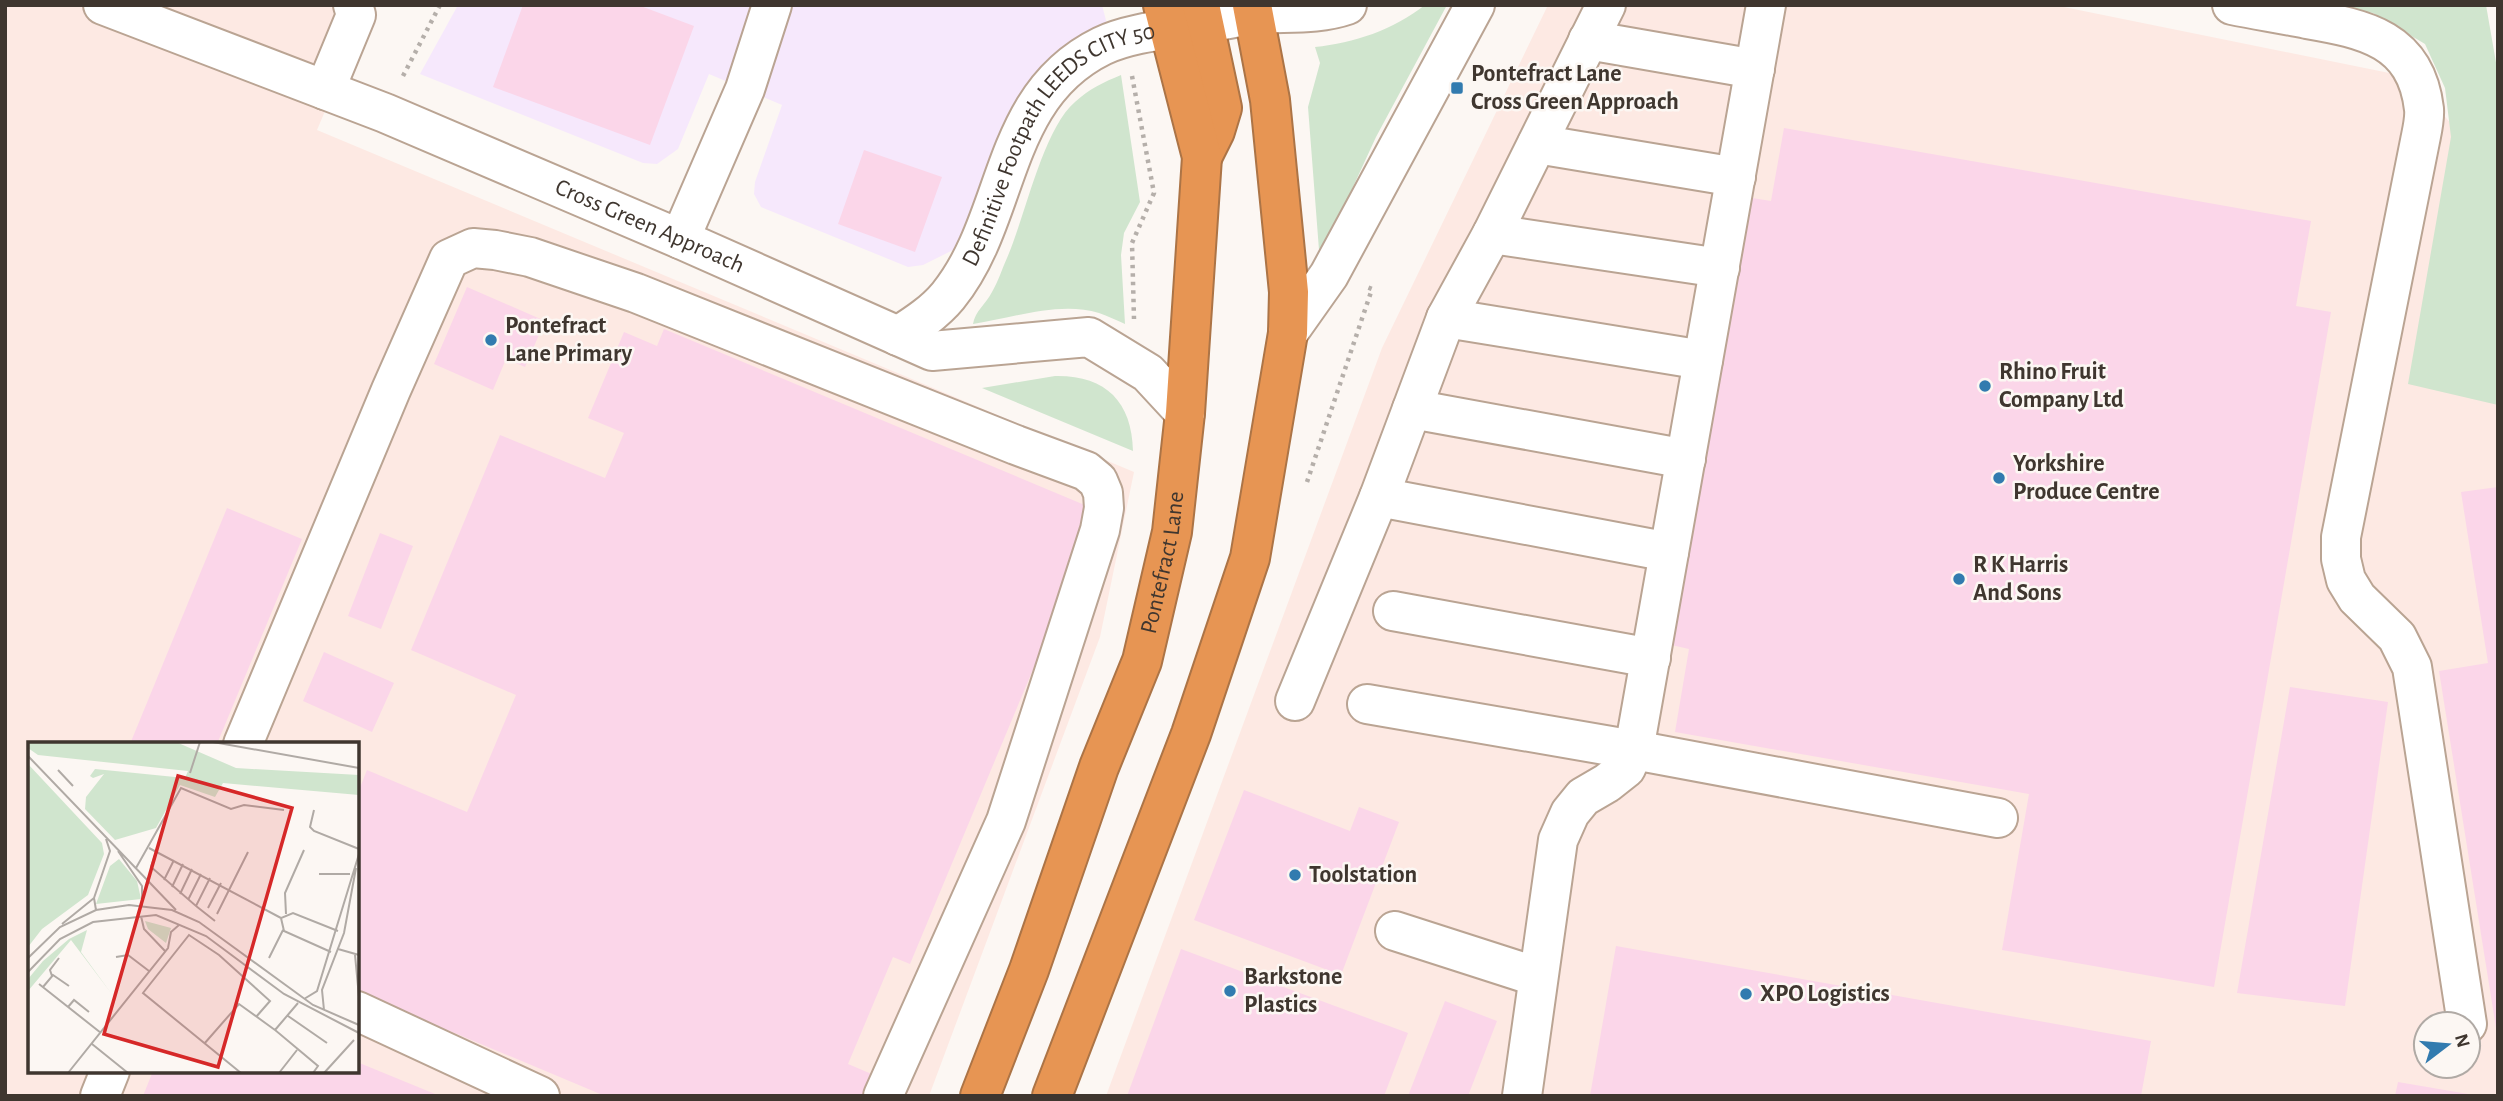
<svg xmlns="http://www.w3.org/2000/svg" width="2503" height="1101" font-family="'Alegreya Sans',sans-serif">
	<rect width="100%" height="100%" fill="#fcf7f3"/>
	<!-- commercial -->
	<path fill="#f6e8fc" d="M 458,5 L 1102,5 L 1108,28 L 1090,33 L 1062,48 L 1033,75 L 1009,111 L 955,249 L 923,265 L 908,267 L 761,207 L 754,194 L 755,182 L 782,105 L 709,74 L 678,149 L 657,164 L 643,163 L 420,74 Z"/>
	<!-- industrial -->
	<path fill="#fde9e3" fill-rule="evenodd" d="M 5,5 L 370,5 L 317,130 L 1134,472 L 1100,637 L 929,1096 L 5,1096 ZM 30,744 L 357,744 L 357,1071 L 30,1071 Z
		M 1548,5 L 2054,5 L 2409,77 L 2456,129 L 2498,165 L 2498,1096 L 1106,1096 L 1382,348 ZM 2426,1024 L 2468,1024 L 2468,1066 L 2426,1066 Z"/>
	<!-- green -->
	<path fill="#d0e5ce" d="M 1425,5 L 1447,5 L 1376,137 L 1323,252 L 1319,250 L 1308,107 L 1320,63 L 1315,47 C 1354,43 1393,30 1425,5 Z
		M 2327,5 L 2486,5 L 2498,74 L 2498,405 L 2408,384 L 2451,137 L 2445,88 L 2425,44 L 2373,13 Z
		M 1121,75 L 1140,202 L 1124,233 L 1121,255 L 1125,324 C 1116,320 1108,316 1099,313 C 1059,301 1013,318 973,324 C 975,311 986,304 992,292 C 998,282 1002,269 1007,258 C 1025,217 1043,129 1075,102 C 1089,89 1104,82 1121,75 Z
		M 1055,376 C 1105,375 1132,401 1133,451 L 982,388 Z"/>
	<!-- building -->
	<path fill="#fbd6e9" d="M 523,5 L 638,5 L 694,26 L 650,145 L 493,87 Z
		M 1784,128 L 2311,221 L 2296,306 L 2331,312 L 2214,987 L 2002,950 L 2029,794 L 1675,732 L 1689,649 L 1667,644 L 1746,197 L 1771,201 Z
		M 864,150 L 942,177 L 915,252 L 838,224 Z
		M 467,287 L 545,321 L 525,367 L 506,359 L 493,390 L 434,364 Z
		M 664,329 L 1099,511 L 910,964 L 893,957 L 848,1064 L 881,1078 L 874,1096 L 605,1096 L 357,992 L 357,795 L 367,770 L 467,812 L 516,695 L 411,650 L 500,435 L 605,478 L 624,433 L 588,418 L 624,332 L 657,346 Z
		M 2498,487 L 2498,1028 L 2496,1028 L 2439,671 L 2488,663 L 2461,492 Z
		M 227,508 L 302,539 L 217,744 L 130,744 Z
		M 380,533 L 413,546 L 381,629 L 348,616 Z
		M 324,652 L 394,683 L 372,732 L 303,701 Z
		M 2290,687 L 2388,702 L 2345,1006 L 2237,993 Z
		M 1244,790 L 1350,831 L 1359,807 L 1399,822 L 1341,975 L 1194,920 Z
		M 1616,946 L 2151,1041 L 2141,1096 L 1590,1096 Z
		M 1181,949 L 1408,1033 L 1384,1096 L 1127,1096 Z
		M 1445,1001 L 1497,1021 L 1468,1096 L 1408,1096 Z
		M 357,1062 L 440,1096 L 143,1096 L 153,1071 L 357,1071 Z
		M 2398,1082 L 2468,1094 L 2467,1096 L 2395,1096 Z"/>
	<g fill="none" stroke-linecap="round" stroke-linejoin="round">
		<!-- minor casing -->
		<g stroke="#baa493" stroke-width="42">
			<g id="minor">
				<path id="s1" d="M 103,5 L 385,113 L 680,239 L 932,351 L 1089,337 L 1148,373 L 1185,413"/>
				<path d="M 1606,5 L 1492,234 L 1446,318 L 1379,497 L 1669,552"/>
				<path d="M 2232,5 C 2257,10 2282,14 2307,19 C 2365,29 2416,39 2424,109 C 2425,119 2422,131 2420,141 L 2341,537 L 2341,559 L 2346,580 L 2357,598 L 2397,637 L 2412,667 L 2467,1024"/>
				<path d="M 1588,40 L 1755,69"/>
				<path d="M 325,90 L 356,15 L 353,5"/>
				<path d="M 1537,144 L 1736,177"/>
				<path d="M 1492,234 L 1720,268"/>
				<path d="M 680,239 L 745,89 L 772,5"/>
				<path d="M 1446,318 L 1703,360"/>
				<path d="M 1288,333 L 1329,275 L 1475,5"/>
				<path id="s2" d="M 898,336 C 915,325 934,313 948,296 C 1012,217 998,97 1102,46 C 1131,32 1174,29 1206,23 C 1223,21 1240,16 1258,14 C 1288,12 1318,15 1347,5"/>
				<path d="M 1412,409 L 1686,459"/>
				<path d="M 1393,611 L 1651,658"/>
				<path d="M 1295,701 L 1379,497"/>
				<path d="M 1367,704 L 1634,750 L 1998,818"/>
				<path d="M 243,744 L 391,390 L 449,259 L 473,248 L 495,250 L 530,257 L 636,293 L 1016,445 L 1086,471 L 1098,481 L 1103,493 L 1104,508 L 1100,530 L 1006,821 L 883,1096"/>
				<path d="M 1395,931 L 1538,977"/>
				<path d="M 357,1011 L 540,1096"/>
				<path d="M 100,1096 L 110,1071"/>
				<path d="M 1522,1096 L 1558,840 L 1570,813 L 1583,797 L 1607,783 L 1626,768 L 1634,750 L 1766,5"/>
			</g>
		</g>
		<!-- highway casing -->
		<g stroke="#ac7446" stroke-width="42">
			<g id="highway">
				<path d="M 1200,5 L 1222,108 L 1215,131 L 1202,157"/>
				<path id="s3" d="M 980,1096 L 1029,970 L 1099,767 L 1142,661 L 1172,532 L 1185,413 L 1202,157 L 1163,5"/>
				<path d="M 1052,1096 L 1191,734 L 1250,558 L 1288,333 L 1289,292 L 1270,100 L 1252,5"/>
			</g>
		</g>
		<!-- path -->
		<path stroke="#b5afaa" stroke-width="4.5" stroke-dasharray="3.5 5" stroke-linecap="butt" d="M 403,76 L 440,5
			M 1132,76 L 1154,193 L 1132,243 L 1134,319
			M 1307,482 L 1372,289 L 1367,287"/>
		<!-- minor -->
		<use href="#minor" stroke="#fff" stroke-width="38"/>
		<!-- highway -->
		<use href="#highway" stroke="#e79553" stroke-width="38"/>
	</g>
	<!-- markers -->
	<g fill="#327baf" stroke="#fcf7f3" stroke-width="2.5">
		<rect x="1450" y="81" width="14" height="14" rx="3.5"/>
		<circle cx="491" cy="340" r="7"/>
		<circle cx="1985" cy="386" r="7"/>
		<circle cx="1999" cy="478" r="7"/>
		<circle cx="1959" cy="579" r="7"/>
		<circle cx="1295" cy="875" r="7"/>
		<circle cx="1230" cy="991" r="7"/>
		<circle cx="1746" cy="994" r="7"/>
	</g>
	<g text-anchor="middle" dominant-baseline="central" stroke-width="5" stroke-linejoin="round" paint-order="stroke">
		<!-- poi labels -->
		<g font-size="24" font-weight="bold" fill="#3f362f" stroke="#fcf7f3" text-anchor="start">
			<text x="1471" y="74">Pontefract Lane<tspan x="1471" dy="28">Cross Green Approach</tspan></text>
			<text x="505" y="326">Pontefract<tspan x="505" dy="28">Lane Primary</tspan></text>
			<text x="1999" y="372">Rhino Fruit<tspan x="1999" dy="28">Company Ltd</tspan></text>
			<text x="2013" y="464">Yorkshire<tspan x="2013" dy="28">Produce Centre</tspan></text>
			<text x="1973" y="565">R K Harris<tspan x="1973" dy="28">And Sons</tspan></text>
			<text x="1309" y="875">Toolstation</text>
			<text x="1244" y="977">Barkstone<tspan x="1244" dy="28">Plastics</tspan></text>
			<text x="1760" y="994">XPO Logistics</text>
		</g>
		<!-- street labels -->
		<g font-size="24" fill="#3f362f" stroke="#fcf7f3">
			<text stroke="none"><textPath href="#s2" startOffset="261">Definitive Footpath LEEDS CITY 50</textPath></text>
			<text stroke="none"><textPath href="#s1" startOffset="590">Cross Green Approach</textPath></text>
			<text stroke="none"><textPath href="#s3" startOffset="565">Pontefract Lane</textPath></text>
		</g>
	</g>
	<!-- overview -->
	<g transform="translate(28 742)">
		<rect width="331" height="331" fill="#fcf7f3"/>
		<path d="M 0,0 L 148,0 L 208,26 L 331,33 L 331,53 L 195,41 L 187,55 L 152,43 L 128,86 L 87,98 L 57,67 L 58,55 L 76,32 L 65,36 L 62,34 L 67,27 L 157,36 L 160,29 L 10,13 L 0,6 ZM 0,22 L 74,101 L 76,112 L 60,153 L 14,187 L 0,205 ZM 91,117 L 109,139 L 113,157 L 68,162 L 82,124 ZM 117,179 L 143,186 L 138,201 L 120,187 ZM 59,188 L 53,210 L 83,251 L 43,198 L 0,249 L 0,237 L 15,219 L 41,197 Z" fill="#d0e5ce"/>
		<path fill="none" stroke="#b0aaa5" stroke-width="2" d="M 185,0 L 331,26M 0,14 L 148,168M 30,28 L 45,44M 162,31 L 172,0M 286,68 L 282,85 L 286,89 L 331,107M 121,106 L 253,176M 90,109 L 114,144 L 114,165M 128,110 L 123,125 L 168,164 L 182,136M 108,126 L 153,46 L 203,67 L 216,63 L 256,68M 291,132 L 322,132M 136,138 L 146,118M 144,145 L 155,122M 152,152 L 164,127M 160,158 L 173,132M 168,164 L 187,179M 180,166 L 193,141M 68,168 L 66,156 L 82,109 L 78,97M 189,172 L 220,110M 258,172 L 257,151 L 276,108M 113,174 L 116,187 L 137,209M 34,182 L 66,156M 310,207 L 331,213M 303,210 L 256,189 L 253,176 L 265,171 L 310,189M 327,213 L 331,255M 88,215 L 100,213 L 121,229M 0,216 L 32,185 L 68,168 L 101,163 L 144,168 L 171,180 L 285,263 L 331,283M 241,216 L 255,188M 0,230 L 32,197 L 65,180 L 128,173 L 178,194 L 256,252 L 331,291M 24,234 L 22,228 L 31,216M 11,242 L 73,291M 15,245 L 25,233 L 41,244M 276,257 L 289,249 L 331,112M 270,261 L 247,288 L 290,324 L 285,331M 40,265 L 46,258 L 61,270M 296,268 L 294,248 L 316,191 L 328,126M 260,274 L 299,301M 64,302 L 100,331M 176,302 L 211,262 L 247,288M 40,331 L 140,206 L 143,190 L 151,183M 213,331 L 115,251 L 161,193 L 191,213 L 242,259 L 228,275M 251,331 L 269,308M 296,331 L 326,298"/>
		<path fill="#d62828" fill-opacity="0.15" stroke="#d62828" stroke-width="3.5" d="M 150,34 L 264,66 L 190,325 L 76,292 Z"/>
		<rect width="331" height="331" fill="none" stroke="#3f362f" stroke-width="3.5"/>
	</g>
	<!-- border -->
	<rect width="2503" height="1101" fill="none" stroke="#3f362f" stroke-width="14"/>
	<!-- north arrow -->
	<g transform="translate(2447 1045) rotate(74)"><circle r="33" fill="#fcf7f3" stroke="#b0aaa5" stroke-width="2"/>
	<path d="M0-5L12 26L0 18L-12 26Z" fill="#327baf"/>
	<text y="-10" font-size="19" font-weight="bold" text-anchor="middle" fill="#3f362f">N</text>
	</g>
</svg>
